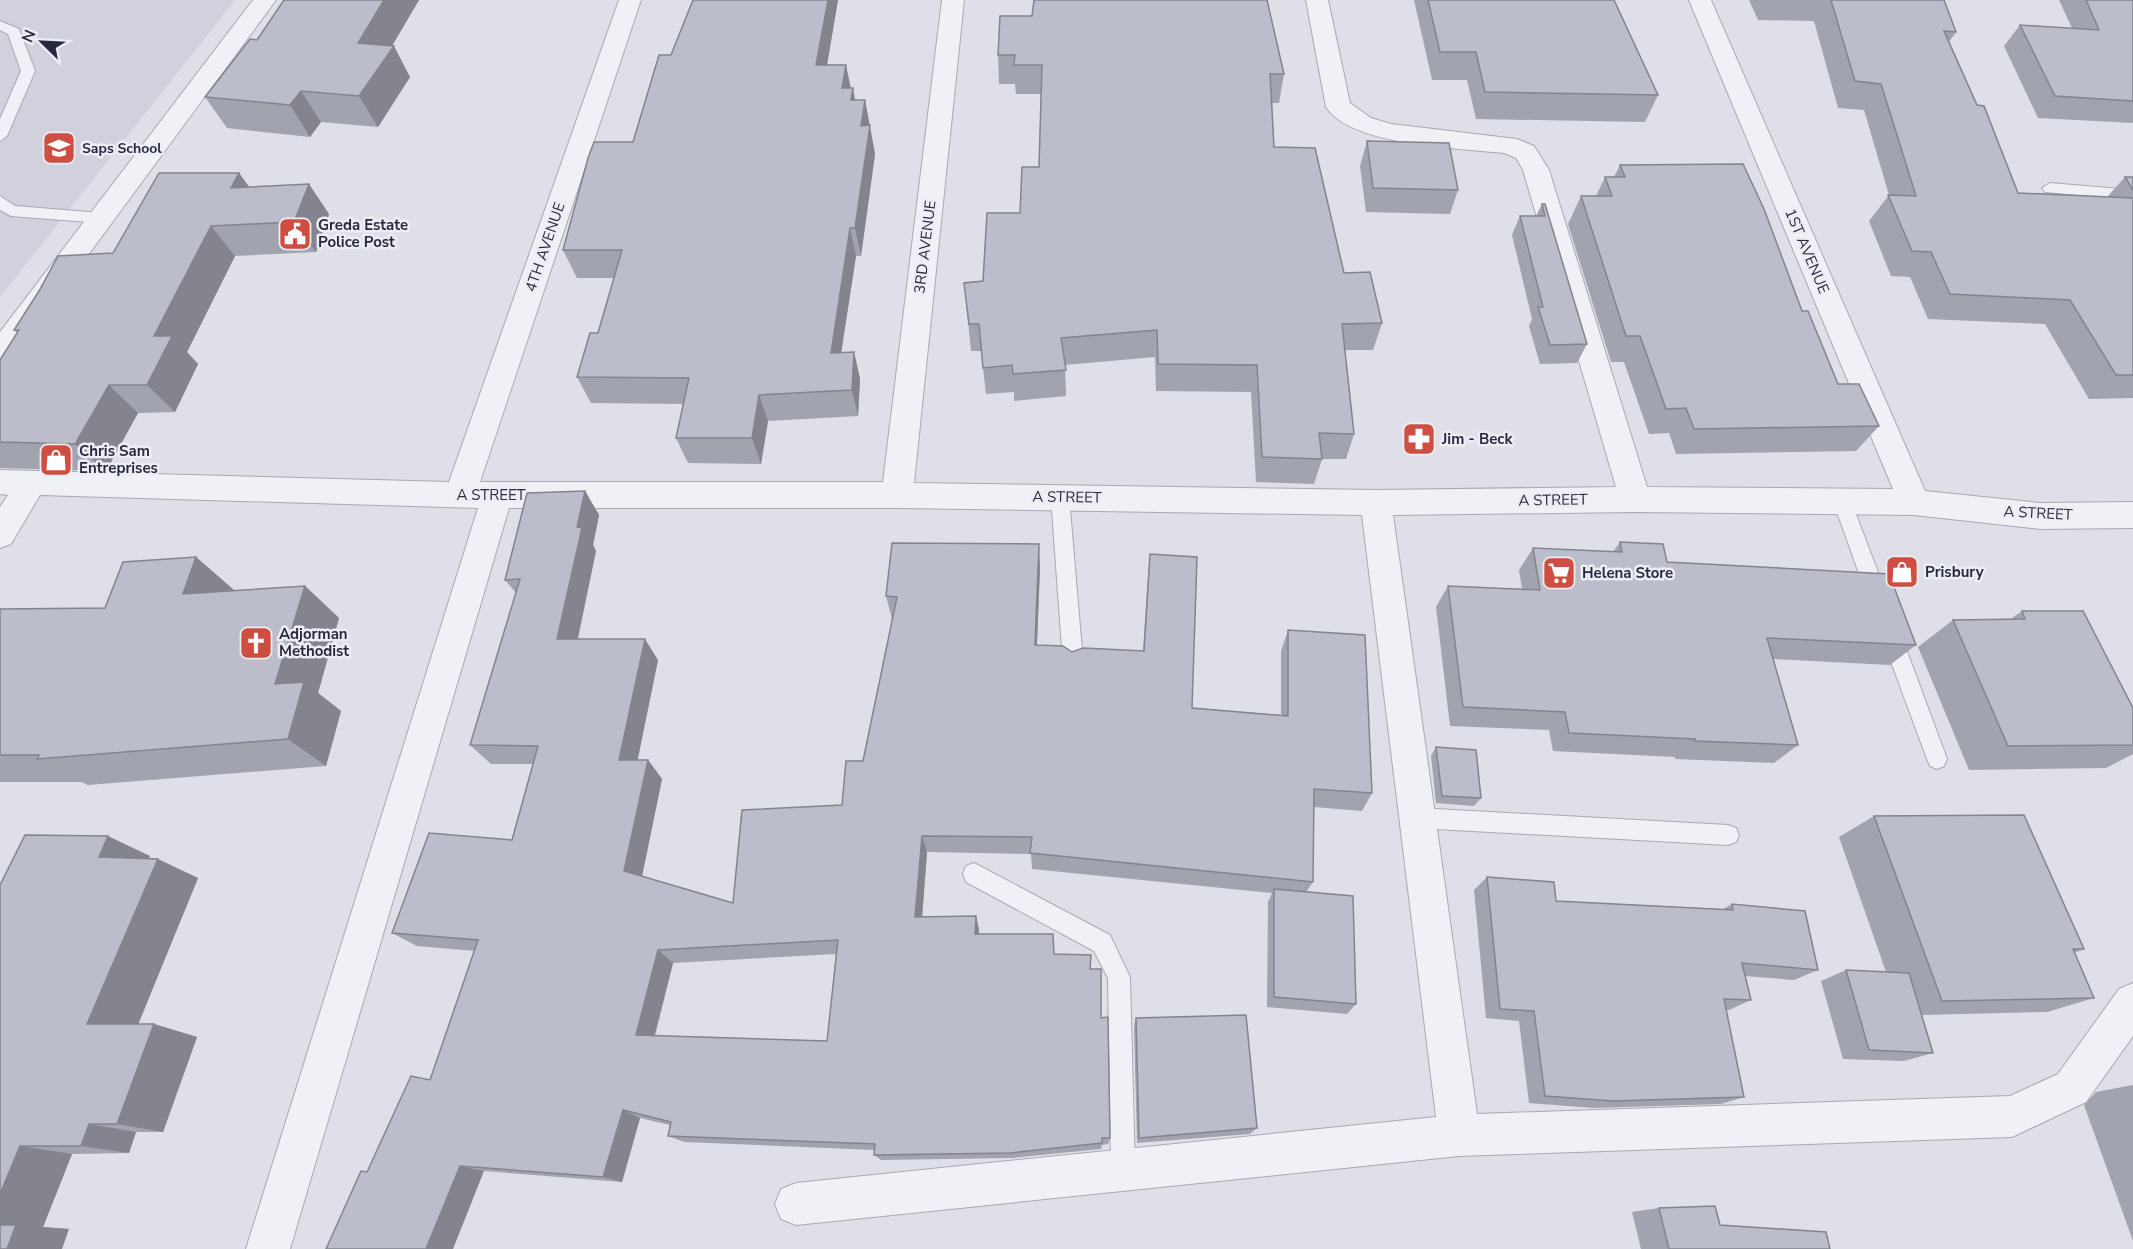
<svg xmlns="http://www.w3.org/2000/svg" width="2133" height="1249" font-family="'Nunito Sans',sans-serif">
	<rect width="100%" height="100%" fill="#dedfe7"/>
	<!-- built -->
	<path fill="#d0d1dc" d="M 0,0 L 235,0 L 0,297 Z"/>
	<g fill="none" stroke-linecap="round" stroke-linejoin="round">
		<!-- service casing -->
		<g stroke="#a7a9b4" stroke-width="2">
			<path id="service" d="M 0,21 L 19,29 L 35,71 L 7,136 L 0,141 L 0,119 L 21,71 L 8,34 L 0,30 Z
				M 2050,183 L 2133,190 L 2133,200 L 2045,192 L 2042,188 Z
				M 0,196 L 15,206 L 101,213 L 107,214 L 109,218 L 107,222 L 101,223 L 11,216 L 0,210 Z
				M 1060,490 L 1066,492 L 1069,497 L 1083,662 L 1080,668 L 1073,671 L 1066,668 L 1063,662 L 1051,497 L 1054,492 Z
				M 1842,494 L 1848,496 L 1851,501 L 1887,596 L 1884,602 L 1877,604 L 1870,602 L 1867,596 L 1833,501 L 1836,496 Z
				M 1891,626 L 1898,629 L 1901,635 L 1947,759 L 1944,766 L 1937,769 L 1930,766 L 1927,759 L 1881,635 L 1884,629 Z
				M 1418,808 L 1728,825 L 1736,828 L 1739,835 L 1736,842 L 1728,845 L 1418,828 L 1410,825 L 1407,818 L 1410,811 Z
				M 974,863 L 1110,935 L 1130,977 L 1135,1170 L 1132,1179 L 1123,1182 L 1114,1179 L 1111,1170 L 1108,978 L 1094,951 L 966,882 L 963,874 L 966,866 Z"/>
		</g>
		<!-- minor casing -->
		<g stroke="#a7a9b4" stroke-width="2">
			<path id="minor" d="M 253,0 L 276,0 L 10,361 L 0,364 L 0,332 Z
				M 619,0 L 641,0 L 480,482 L 883,482 L 942,0 L 964,0 L 914,483 L 1376,490 L 1616,487 L 1523,170 L 1516,158 L 1504,153 C 1459,148 1351,146 1326,107 L 1306,0 L 1328,0 L 1350,103 L 1371,118 L 1391,124 L 1517,139 L 1534,146 L 1549,170 L 1647,487 L 1893,489 L 1689,0 L 1711,0 L 1925,491 L 2040,503 L 2133,502 L 2133,528 L 2040,529 L 1914,515 L 1635,512 L 1393,515 L 1477,1114 L 2010,1096 L 2058,1074 L 2119,989 L 2133,983 L 2133,1036 L 2086,1102 L 2012,1137 L 1459,1156 L 796,1225 L 781,1219 L 775,1204 L 781,1189 L 796,1183 L 1436,1117 L 1362,515 L 897,508 L 509,508 L 290,1249 L 246,1249 L 478,508 L 40,495 L 11,544 L 0,548 L 0,507 L 8,495 L 0,494 L 0,470 L 449,482 Z"/>
		</g>
		<!-- service -->
		<use href="#service" fill="#f0f1f6" fill-rule="evenodd"/>
		<!-- minor -->
		<use href="#minor" fill="#f0f1f6" fill-rule="evenodd"/>
	</g>
	<!-- wall -->
	<path fill="#a1a3ae" fill-rule="evenodd" d="M 419,0 L 392,46 L 410,77 L 378,127 L 321,122 L 310,137 L 227,128 L 205,97 L 257,40 Z
		M 693,0 L 838,0 L 827,65 L 851,88 L 855,100 L 865,100 L 875,154 L 861,256 L 856,256 L 841,353 L 854,352 L 860,379 L 858,416 L 768,421 L 761,464 L 688,463 L 676,438 L 683,404 L 591,403 L 577,377 L 598,333 L 614,278 L 577,278 L 563,250 L 633,142 L 671,55 Z
		M 1414,0 L 1614,0 L 1658,95 L 1645,122 L 1476,119 L 1467,80 L 1432,80 Z
		M 1749,0 L 1944,0 L 1956,32 L 1949,42 L 1977,105 L 2018,193 L 2107,197 L 2125,177 L 2133,177 L 2133,398 L 2089,399 L 2045,324 L 1928,319 L 1910,277 L 1891,276 L 1869,221 L 1889,195 L 1864,110 L 1838,108 L 1814,21 L 1758,20 Z
		M 2059,0 L 2133,0 L 2133,123 L 2038,118 L 2004,46 L 2020,25 L 2072,28 Z
		M 1000,16 L 1284,74 L 1279,103 L 1272,103 L 1274,147 L 1344,273 L 1382,323 L 1373,350 L 1345,350 L 1354,434 L 1346,459 L 1322,459 L 1314,484 L 1256,482 L 1251,392 L 1156,391 L 1155,357 L 1065,365 L 1066,396 L 1014,401 L 1014,392 L 986,394 L 981,351 L 971,351 L 964,283 L 983,281 L 1020,213 L 1039,167 L 1041,94 L 1016,94 L 1015,84 L 999,84 L 998,55 Z
		M 1367,141 L 1458,190 L 1450,214 L 1366,212 L 1360,166 Z
		M 1620,165 L 1802,311 L 1838,384 L 1879,426 L 1856,451 L 1676,454 L 1669,433 L 1649,434 L 1624,362 L 1611,362 L 1568,224 L 1581,196 L 1596,196 L 1605,177 L 1614,177 Z
		M 239,173 L 249,187 L 329,214 L 316,252 L 235,256 L 187,352 L 198,364 L 175,412 L 138,413 L 106,471 L 0,468 L 0,360 L 17,333 L 14,330 L 113,253 Z
		M 1542,204 L 1587,344 L 1577,363 L 1540,364 L 1529,326 L 1532,319 L 1512,235 L 1520,216 L 1536,216 Z
		M 585,491 L 599,515 L 593,545 L 596,551 L 578,639 L 658,660 L 637,760 L 648,760 L 662,779 L 642,876 L 733,903 L 842,805 L 863,761 L 893,619 L 892,619 L 886,596 L 1040,567 L 1037,645 L 1072,652 L 1143,651 L 1148,577 L 1150,554 L 1192,708 L 1281,715 L 1281,651 L 1288,630 L 1372,793 L 1362,811 L 1314,807 L 1313,882 L 1306,892 L 1356,1004 L 1347,1014 L 1267,1007 L 1268,902 L 1272,893 L 1032,869 L 1031,854 L 927,852 L 922,917 L 976,916 L 979,930 L 979,934 L 1054,954 L 1090,969 L 1101,1018 L 1110,1138 L 1108,1144 L 1102,1145 L 1101,1149 L 1012,1158 L 881,1160 L 874,1155 L 874,1150 L 684,1142 L 668,1136 L 670,1125 L 640,1118 L 622,1182 L 484,1171 L 367,1172 L 430,1080 L 475,951 L 417,946 L 392,933 L 512,840 L 533,764 L 491,764 L 470,745 L 516,593 L 505,580 ZM 836,954 L 827,1041 L 655,1036 L 673,963 Z
		M 1620,542 L 1667,562 L 1916,645 L 1890,665 L 1773,659 L 1798,745 L 1774,763 L 1675,759 L 1675,757 L 1553,751 L 1549,730 L 1450,726 L 1436,607 L 1448,586 L 1522,589 L 1519,570 L 1533,548 L 1613,552 Z
		M 196,557 L 235,591 L 305,586 L 339,618 L 318,693 L 341,711 L 326,766 L 88,785 L 81,782 L 0,782 L 0,609 L 105,608 Z
		M 2022,611 L 2133,708 L 2133,754 L 2106,768 L 1969,770 L 1918,647 L 1953,620 L 2011,619 Z
		M 1436,747 L 1481,798 L 1474,806 L 1436,803 L 1431,756 Z
		M 1874,816 L 2084,949 L 2074,953 L 2094,998 L 2047,1012 L 1921,1015 L 1933,1053 L 1904,1061 L 1843,1059 L 1821,981 L 1846,970 L 1886,972 L 1839,837 Z
		M 150,856 L 149,858 L 198,878 L 138,1024 L 154,1024 L 197,1037 L 163,1132 L 136,1132 L 129,1153 L 72,1154 L 43,1227 L 69,1229 L 0,1249 L 0,885 Z
		M 1487,877 L 1556,901 L 1723,909 L 1732,904 L 1818,970 L 1794,980 L 1745,976 L 1751,1000 L 1729,1010 L 1726,1010 L 1744,1097 L 1721,1104 L 1594,1108 L 1529,1103 L 1519,1021 L 1486,1018 L 1474,890 Z
		M 1136,1018 L 1257,1128 L 1250,1134 L 1137,1143 L 1134,1027 Z
		M 2133,1085 L 2133,1241 L 2084,1105 L 2096,1092 Z
		M 1659,1208 L 1720,1225 L 1830,1249 L 1641,1249 L 1632,1212 Z"/>
	<!-- shaded-wall -->
	<path fill="#83848d" d="M 384,0 L 419,0 L 383,61 L 394,46 L 410,77 L 378,127 L 359,96 L 358,43 Z
		M 828,0 L 838,0 L 822,94 L 816,65 Z
		M 846,65 L 852,94 L 842,88 Z
		M 853,88 L 858,117 L 851,100 Z
		M 301,91 L 321,122 L 310,137 L 290,105 Z
		M 865,100 L 875,154 L 861,256 L 855,228 L 861,126 Z
		M 239,173 L 261,203 L 231,188 Z
		M 309,184 L 329,214 L 316,252 L 294,222 Z
		M 211,226 L 235,256 L 187,352 L 198,364 L 175,412 L 147,385 L 154,336 Z
		M 850,228 L 856,256 L 837,380 L 831,353 Z
		M 854,352 L 860,379 L 858,416 L 852,390 Z
		M 109,385 L 138,413 L 106,471 L 75,444 Z
		M 759,395 L 768,421 L 761,464 L 752,438 Z
		M 585,491 L 599,515 L 593,545 L 596,551 L 573,660 L 557,639 L 577,527 Z
		M 1039,544 L 1040,567 L 1036,666 L 1035,645 Z
		M 196,557 L 235,591 L 183,594 Z
		M 305,586 L 339,618 L 318,693 L 341,711 L 326,766 L 288,739 L 275,684 Z
		M 645,639 L 658,660 L 634,778 L 619,760 Z
		M 648,760 L 662,779 L 640,886 L 624,871 Z
		M 108,836 L 150,856 L 141,876 L 99,857 Z
		M 922,836 L 927,852 L 921,931 L 915,917 Z
		M 158,859 L 198,878 L 133,1037 L 87,1024 Z
		M 976,916 L 979,930 L 979,947 L 975,934 Z
		M 658,950 L 673,963 L 652,1045 L 636,1035 Z
		M 154,1024 L 197,1037 L 163,1132 L 117,1124 Z
		M 623,1110 L 640,1118 L 622,1182 L 603,1177 Z
		M 89,1124 L 136,1132 L 129,1153 L 81,1146 Z
		M 20,1146 L 72,1154 L 43,1227 L 69,1229 L 62,1249 L 7,1249 L 0,1226 L 0,1194 Z
		M 460,1166 L 484,1171 L 453,1249 L 426,1249 Z"/>
	<!-- building -->
	<path fill="#bbbdca" stroke="#83848d" stroke-width="1.5" fill-rule="evenodd" d="M 284,0 L 384,0 L 358,43 L 394,46 L 359,96 L 301,91 L 290,105 L 205,97 L 250,39 L 257,40 Z
		M 693,0 L 828,0 L 816,65 L 846,65 L 842,88 L 853,88 L 851,100 L 865,100 L 861,126 L 870,125 L 855,228 L 850,228 L 831,353 L 854,352 L 852,390 L 759,395 L 752,438 L 676,438 L 689,378 L 577,377 L 590,333 L 598,333 L 622,250 L 563,250 L 588,158 L 594,142 L 633,142 L 659,55 L 671,55 Z
		M 1034,0 L 1267,0 L 1284,74 L 1270,74 L 1274,147 L 1315,148 L 1344,273 L 1370,272 L 1382,323 L 1342,324 L 1354,434 L 1319,433 L 1322,459 L 1262,457 L 1257,365 L 1158,364 L 1157,330 L 1061,338 L 1066,370 L 1013,374 L 1012,365 L 983,368 L 979,324 L 969,324 L 964,283 L 983,281 L 987,213 L 1020,213 L 1022,167 L 1039,167 L 1042,65 L 1014,65 L 1015,55 L 998,55 L 1000,16 L 1032,16 Z
		M 1428,0 L 1614,0 L 1658,95 L 1485,92 L 1476,52 L 1440,52 Z
		M 1831,0 L 1944,0 L 1956,32 L 1944,31 L 1977,105 L 1984,106 L 2018,193 L 2133,198 L 2133,375 L 2116,375 L 2070,300 L 1950,294 L 1931,252 L 1912,251 L 1888,195 L 1916,196 L 1881,84 L 1855,81 Z
		M 2086,0 L 2133,0 L 2133,101 L 2055,96 L 2020,25 L 2099,30 Z
		M 1367,141 L 1449,143 L 1458,190 L 1373,188 Z
		M 1743,164 L 1764,209 L 1802,311 L 1808,311 L 1838,384 L 1859,384 L 1879,426 L 1694,429 L 1686,408 L 1666,409 L 1640,336 L 1626,336 L 1581,196 L 1612,196 L 1605,177 L 1625,177 L 1620,165 Z
		M 159,173 L 239,173 L 231,188 L 309,184 L 294,222 L 211,226 L 154,336 L 172,336 L 147,385 L 109,385 L 75,444 L 0,442 L 0,360 L 19,330 L 14,330 L 39,291 L 58,256 L 113,253 Z
		M 2125,177 L 2133,177 L 2133,190 Z
		M 1542,204 L 1545,204 L 1587,344 L 1550,345 L 1538,307 L 1543,307 L 1520,216 L 1545,216 Z
		M 585,491 L 577,527 L 582,528 L 557,639 L 645,639 L 619,760 L 648,760 L 624,871 L 733,903 L 742,810 L 842,805 L 846,761 L 863,761 L 897,597 L 886,596 L 892,543 L 1039,544 L 1035,645 L 1063,646 L 1072,652 L 1083,648 L 1144,651 L 1150,554 L 1197,557 L 1192,708 L 1288,716 L 1288,630 L 1365,635 L 1372,793 L 1314,789 L 1313,882 L 1030,853 L 1032,837 L 922,836 L 915,917 L 976,916 L 975,934 L 1053,934 L 1054,954 L 1091,955 L 1090,969 L 1101,969 L 1101,1018 L 1108,1017 L 1110,1138 L 1102,1138 L 1102,1143 L 1010,1153 L 874,1155 L 875,1144 L 668,1136 L 671,1122 L 623,1110 L 603,1177 L 460,1166 L 426,1249 L 326,1249 L 361,1171 L 367,1172 L 411,1076 L 430,1080 L 478,940 L 392,933 L 429,833 L 512,840 L 538,746 L 470,745 L 520,579 L 505,580 L 527,493 ZM 838,940 L 827,1041 L 636,1035 L 658,950 Z
		M 1620,542 L 1663,544 L 1667,562 L 1889,574 L 1916,645 L 1767,638 L 1798,745 L 1695,741 L 1695,739 L 1569,733 L 1565,712 L 1463,707 L 1448,586 L 1540,590 L 1533,548 L 1622,552 Z
		M 196,557 L 183,594 L 305,586 L 275,684 L 304,682 L 288,739 L 37,759 L 39,755 L 0,755 L 0,609 L 105,608 L 123,562 Z
		M 2022,611 L 2083,611 L 2133,708 L 2133,745 L 2008,746 L 1953,620 L 2025,619 Z
		M 1436,747 L 1476,750 L 1481,798 L 1442,796 Z
		M 2024,815 L 2084,949 L 2073,949 L 2094,998 L 1942,1001 L 1874,816 Z
		M 25,835 L 108,836 L 99,857 L 158,859 L 87,1024 L 154,1024 L 117,1124 L 89,1124 L 81,1146 L 20,1146 L 0,1194 L 0,885 Z
		M 1487,877 L 1554,882 L 1556,901 L 1733,910 L 1732,904 L 1805,911 L 1818,970 L 1742,963 L 1751,1000 L 1724,999 L 1744,1097 L 1613,1101 L 1545,1096 L 1534,1011 L 1500,1009 Z
		M 1274,889 L 1353,896 L 1356,1004 L 1274,997 Z
		M 1846,970 L 1909,973 L 1933,1053 L 1869,1050 Z
		M 1246,1015 L 1257,1128 L 1139,1138 L 1136,1018 Z
		M 1715,1206 L 1720,1225 L 1826,1232 L 1830,1249 L 1669,1249 L 1659,1208 Z
		M 0,1225 L 16,1225 L 7,1249 L 0,1249 Z"/>
	<!-- icons -->
	<defs>
		<g id="school-square" transform="scale(1.725)"><rect x="-9" y="-9" width="18" height="18" rx="4" fill="#ce4f41" stroke="#edeef5"/><path d="M0-5L7-2L0 1L-7-2ZM-4 1L0 2.5L4 1V4Q0 6-4 4Z" fill="#fff"/></g>
		<g id="civic-square" transform="scale(1.725)"><rect x="-9" y="-9" width="18" height="18" rx="4" fill="#ce4f41" stroke="#edeef5"/><path d="M-.6-6.5H3V-4.5H.6V-3L4-1V1h2V6H-6V1h2V-1L-.6-3ZM-1.2 2.5V6h2.4V2.5Z" fill="#fff"/></g>
		<g id="pharmacy-square" transform="scale(1.725)"><rect x="-9" y="-9" width="18" height="18" rx="4" fill="#ce4f41" stroke="#edeef5"/><path d="M-2-6h4v4h4v4h-4v4h-4v-4h-4v-4h4Z" fill="#fff"/></g>
		<g id="shop-square" transform="scale(1.725)"><rect x="-9" y="-9" width="18" height="18" rx="4" fill="#ce4f41" stroke="#edeef5"/><path d="M-5-2.5h2.3a2.7 3.5 0 0 1 5.4 0H5L5.5 6h-11ZM-1.5-2.5h3a1.5 2.3 0 0 0-3 0Z" fill="#fff"/></g>
		<g id="supermarket-square" transform="scale(1.725)"><rect x="-9" y="-9" width="18" height="18" rx="4" fill="#ce4f41" stroke="#edeef5"/><path d="M-6-5.5h2.5l.6 2H6L4.5 2H-2.5L-4.4-4H-6ZM-1.5 3.2a1.3 1.3 0 1 0 .1 0ZM3 3.2a1.3 1.3 0 1 0 .1 0Z" fill="#fff"/></g>
		<g id="church-square" transform="scale(1.725)"><rect x="-9" y="-9" width="18" height="18" rx="4" fill="#ce4f41" stroke="#edeef5"/><path d="M-1.2-6h2.4v3.5h3.3v2.4h-3.3V6h-2.4V-.1h-3.3v-2.4h3.3Z" fill="#fff"/></g>
	</defs>
	<g fill-rule="evenodd">
		<use href="#school-square" x="59" y="148"/>
		<use href="#civic-square" x="295" y="234"/>
		<use href="#pharmacy-square" x="1419" y="439"/>
		<use href="#shop-square" x="56" y="460"/>
		<use href="#shop-square" x="1902" y="572"/>
		<use href="#supermarket-square" x="1559" y="573"/>
		<use href="#church-square" x="256" y="643"/>
	</g>
	<g text-anchor="middle" dominant-baseline="central" stroke-width="5" stroke-linejoin="round" paint-order="stroke">
		<!-- far-poi labels -->
		<g font-size="14" font-weight="bold" fill="#272a3e" stroke="#edeef5" text-anchor="start">
			<text x="82" y="148">Saps School</text>
		</g>
		<!-- poi labels -->
		<g font-size="15" font-weight="bold" fill="#272a3e" stroke="#edeef5" text-anchor="start">
			<text x="318" y="225">Greda Estate<tspan x="318" dy="17">Police Post</tspan></text>
			<text x="1442" y="439">Jim - Beck</text>
			<text x="79" y="451">Chris Sam<tspan x="79" dy="17">Entreprises</tspan></text>
			<text x="1925" y="572">Prisbury</text>
			<text x="1582" y="573">Helena Store</text>
			<text x="279" y="634">Adjorman<tspan x="279" dy="17">Methodist</tspan></text>
		</g>
		<!-- street labels -->
		<g font-size="15" fill="#272a3e" stroke="#edeef5">
			<text transform="translate(545 247) rotate(-71)">4TH AVENUE</text>
			<text transform="translate(925 247) rotate(-83)">3RD AVENUE</text>
			<text transform="translate(1807 251) rotate(67)">1ST AVENUE</text>
			<text x="491" y="495">A STREET</text>
			<text transform="translate(1067 497) rotate(1)">A STREET</text>
			<text transform="translate(1553 500) rotate(-1)">A STREET</text>
			<text transform="translate(2038 513) rotate(3)">A STREET</text>
		</g>
	</g>
	<!-- north arrow -->
	<g transform="translate(42 42) rotate(294)" stroke="#edeef5" stroke-width="4.5" paint-order="stroke">
	<path d="M0-4.5L10 22L0 15L-10 22Z" fill="#272a3e"/>
	<text y="-9" font-size="16" font-weight="bold" text-anchor="middle" fill="#272a3e">N</text>
	</g>
</svg>
